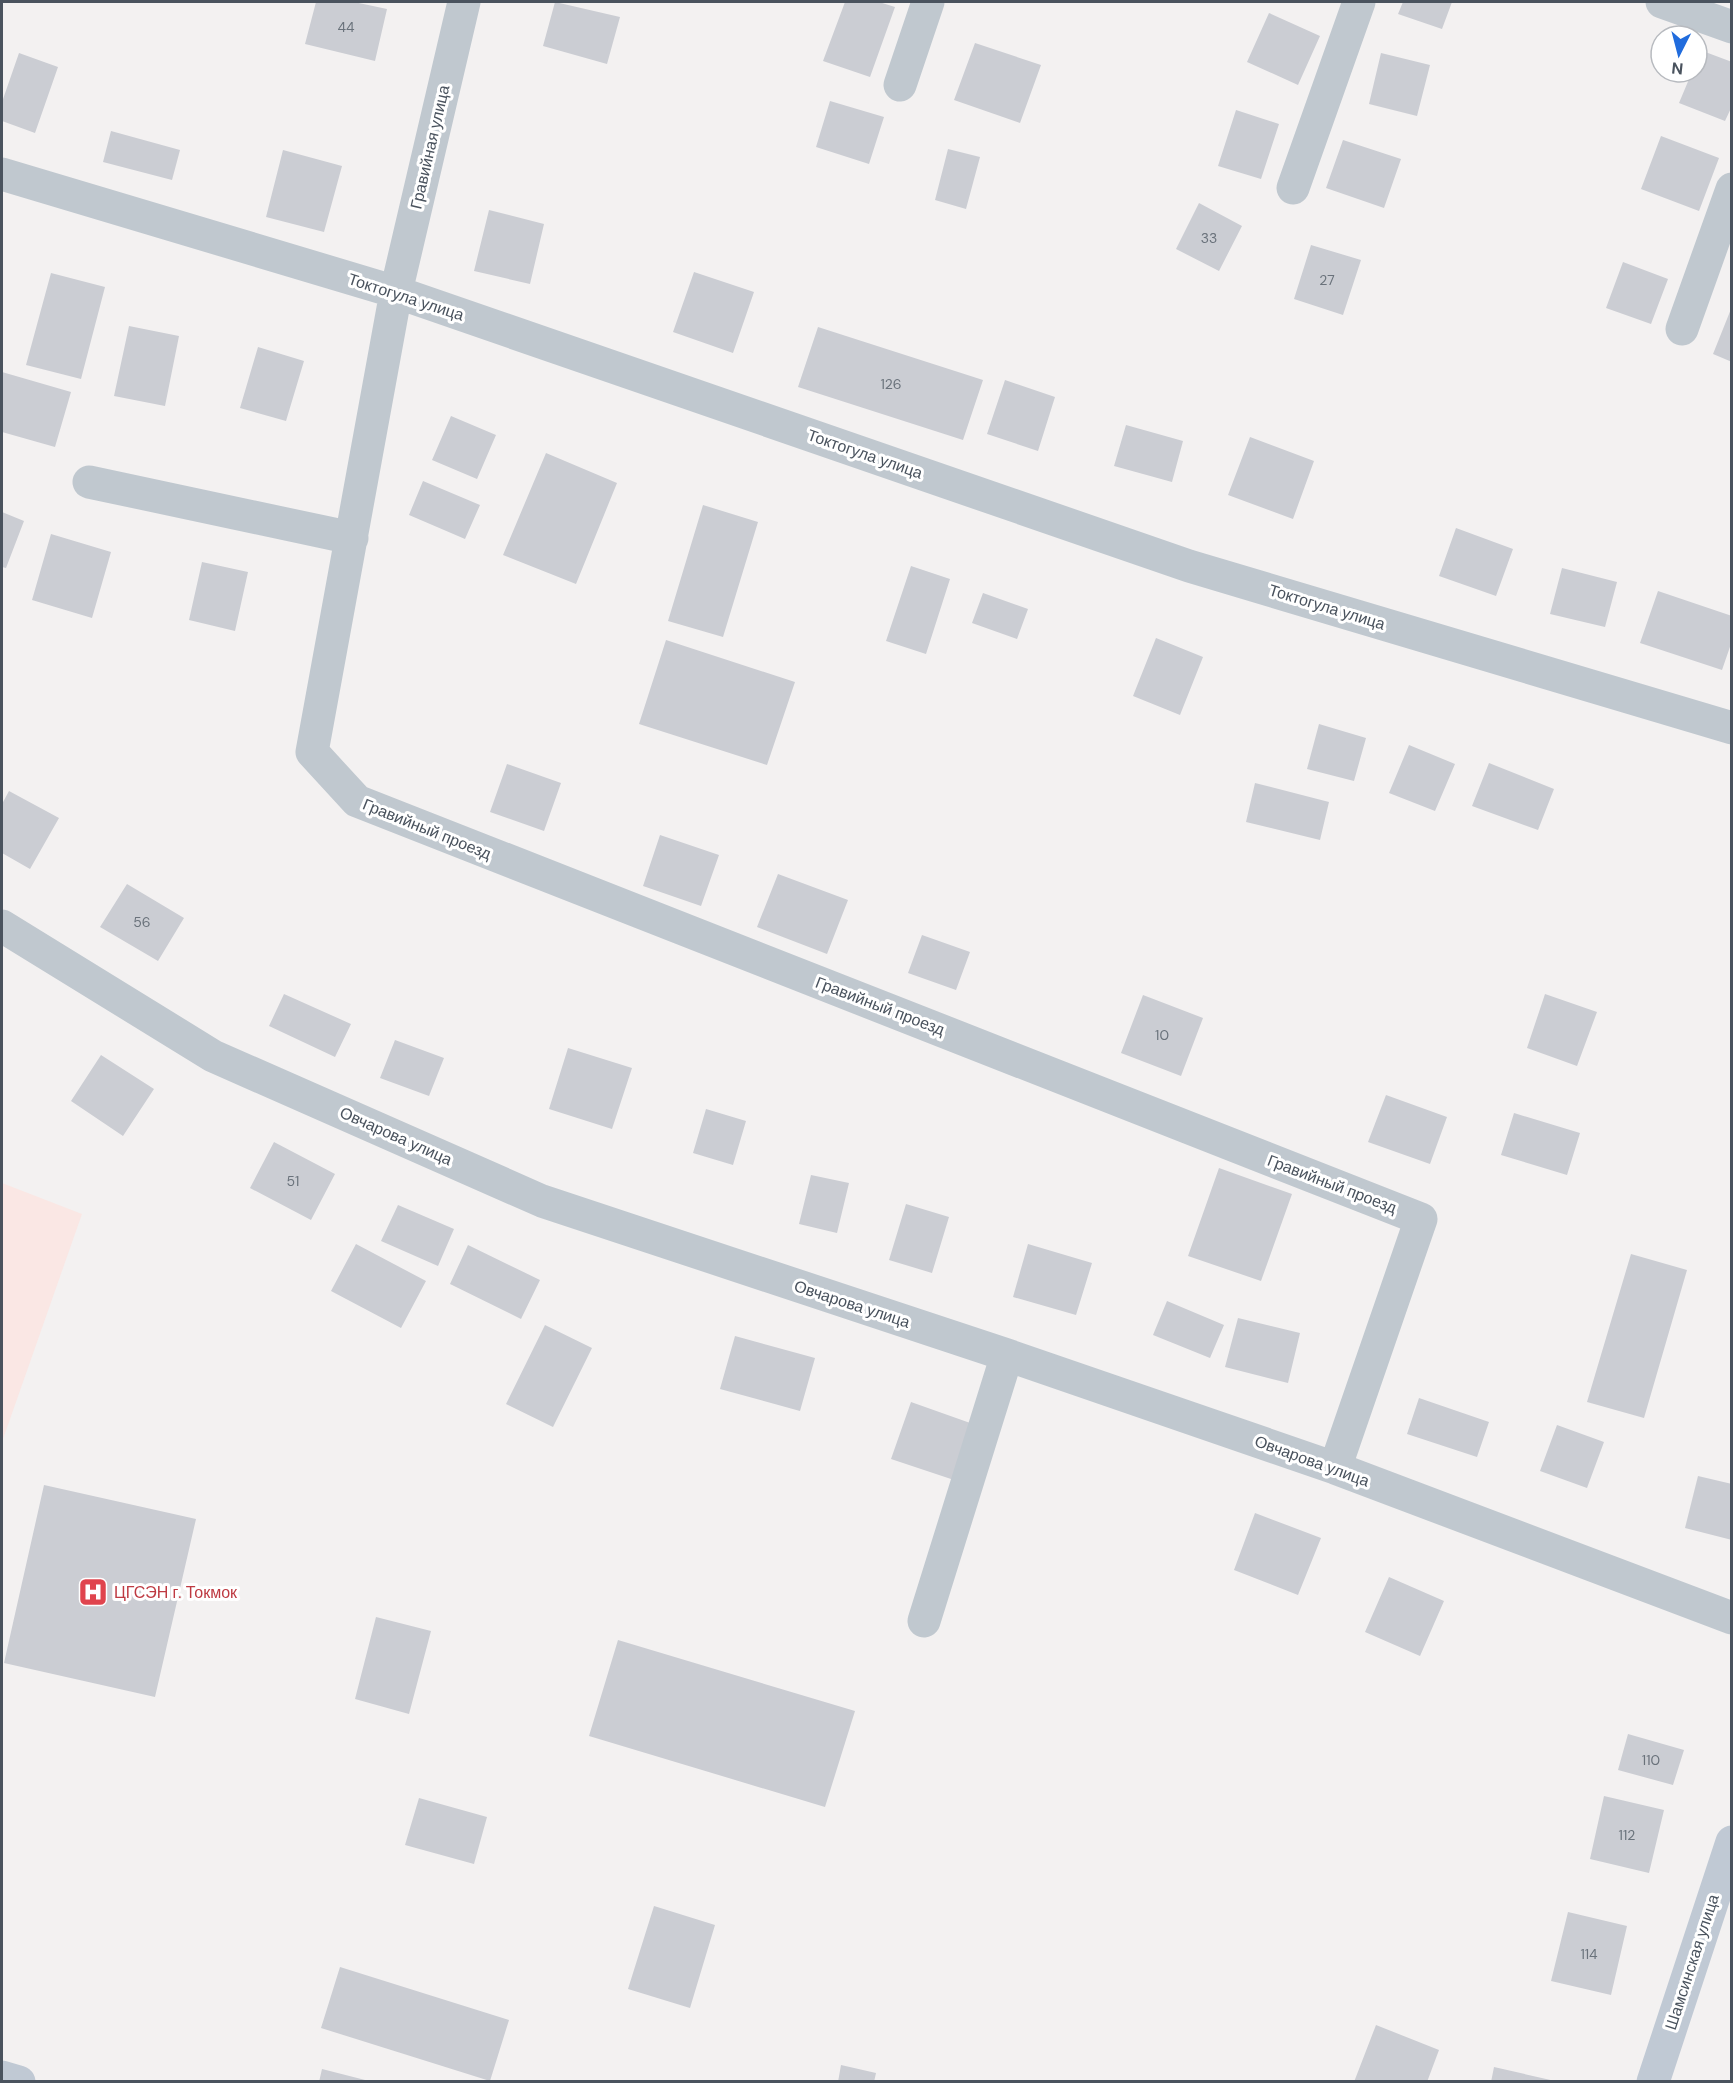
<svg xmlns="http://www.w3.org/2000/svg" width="1733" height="2083" font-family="'DM Sans',sans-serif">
	<rect width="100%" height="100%" fill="#f3f1f1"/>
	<!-- medical -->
	<path fill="#fae7e4" d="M 2,1183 L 82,1214 L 2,1442 Z"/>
	<!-- building -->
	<path fill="#cbcdd3" d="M 316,2 L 354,2 L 387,9 L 375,61 L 305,44 Z
		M 555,2 L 620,17 L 607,64 L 543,46 Z
		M 845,2 L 879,2 L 895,7 L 870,77 L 823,61 Z
		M 1403,2 L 1452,2 L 1442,29 L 1398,14 Z
		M 1269,13 L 1320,36 L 1298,85 L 1247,62 Z
		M 975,43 L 1041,65 L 1020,123 L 954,100 Z
		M 1700,50 L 1732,62 L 1732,106 L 1725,121 L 1679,103 L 1692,72 L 1697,72 L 1697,58 Z
		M 19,53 L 58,67 L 35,133 L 2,121 L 2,102 Z
		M 1381,53 L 1430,65 L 1417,116 L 1369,104 Z
		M 830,101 L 884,117 L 869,164 L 816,147 Z
		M 1236,110 L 1279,124 L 1261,179 L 1218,166 Z
		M 111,131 L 180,150 L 172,180 L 103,162 Z
		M 1661,136 L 1719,158 L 1699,211 L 1641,189 Z
		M 1343,140 L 1401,159 L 1384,208 L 1326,188 Z
		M 948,149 L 980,157 L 966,209 L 935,200 Z
		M 283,150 L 342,166 L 324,232 L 266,217 Z
		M 1199,203 L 1242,226 L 1219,271 L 1176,249 Z
		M 489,210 L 544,224 L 530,284 L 474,271 Z
		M 1311,245 L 1361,260 L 1343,315 L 1294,299 Z
		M 1623,262 L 1668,279 L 1651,324 L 1606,308 Z
		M 694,272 L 754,292 L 733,353 L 673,332 Z
		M 51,273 L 105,287 L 81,379 L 26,365 Z
		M 1731,309 L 1732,309 L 1732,362 L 1713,354 Z
		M 129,326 L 179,336 L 165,406 L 114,396 Z
		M 818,327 L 983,380 L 963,440 L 798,387 Z
		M 258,347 L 304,361 L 286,421 L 240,408 Z
		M 2,372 L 71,392 L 55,447 L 2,432 Z
		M 1005,380 L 1055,397 L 1038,451 L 987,434 Z
		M 451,416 L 496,435 L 477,479 L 432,460 Z
		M 1126,425 L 1183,441 L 1172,482 L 1114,466 Z
		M 1250,437 L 1314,461 L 1293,519 L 1228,495 Z
		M 546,453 L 617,483 L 576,584 L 503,555 Z
		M 423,481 L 480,505 L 465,539 L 409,515 Z
		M 703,505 L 758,522 L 723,637 L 668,621 Z
		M 2,512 L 24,521 L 6,568 L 2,567 Z
		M 1456,528 L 1513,549 L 1496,596 L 1439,576 Z
		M 51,534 L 111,552 L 92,618 L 32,600 Z
		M 202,562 L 248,572 L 235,631 L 189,620 Z
		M 911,566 L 950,579 L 926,654 L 886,641 Z
		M 1562,568 L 1617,582 L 1605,627 L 1550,614 Z
		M 1658,591 L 1732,616 L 1732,641 L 1722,670 L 1640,643 Z
		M 983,593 L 1028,609 L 1017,639 L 972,623 Z
		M 1156,638 L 1203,657 L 1180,715 L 1133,696 Z
		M 666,640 L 795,682 L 767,765 L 639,724 Z
		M 1319,724 L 1366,738 L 1354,781 L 1307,769 Z
		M 1409,745 L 1455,764 L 1435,811 L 1389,793 Z
		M 1489,763 L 1554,789 L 1538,830 L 1472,806 Z
		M 507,764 L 561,783 L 544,831 L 490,812 Z
		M 1255,783 L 1329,802 L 1320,840 L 1246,822 Z
		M 9,791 L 59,818 L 30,869 L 2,853 L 2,804 Z
		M 660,835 L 719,855 L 701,906 L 643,886 Z
		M 778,874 L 848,900 L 827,954 L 757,927 Z
		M 127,884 L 184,918 L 158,961 L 100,927 Z
		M 922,935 L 970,952 L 956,990 L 908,973 Z
		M 284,994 L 351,1024 L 335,1057 L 269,1026 Z
		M 1545,994 L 1597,1012 L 1577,1066 L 1527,1048 Z
		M 1143,995 L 1203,1018 L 1181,1076 L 1121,1053 Z
		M 395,1040 L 444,1058 L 429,1096 L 380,1078 Z
		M 568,1048 L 632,1068 L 612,1129 L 549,1109 Z
		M 101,1055 L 154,1089 L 123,1136 L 71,1101 Z
		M 1386,1095 L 1447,1117 L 1430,1164 L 1368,1142 Z
		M 706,1109 L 746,1121 L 733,1165 L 693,1153 Z
		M 1514,1113 L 1580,1133 L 1567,1175 L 1501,1155 Z
		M 274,1142 L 335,1174 L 311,1220 L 250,1188 Z
		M 1219,1168 L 1292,1194 L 1261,1281 L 1188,1256 Z
		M 811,1175 L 849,1183 L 837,1233 L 799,1224 Z
		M 906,1204 L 949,1217 L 932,1273 L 889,1260 Z
		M 398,1205 L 454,1229 L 438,1266 L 381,1241 Z
		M 356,1244 L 426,1281 L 401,1328 L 331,1291 Z
		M 1028,1244 L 1092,1263 L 1076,1315 L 1013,1297 Z
		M 468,1245 L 540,1280 L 521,1319 L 450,1284 Z
		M 1631,1254 L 1687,1270 L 1644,1418 L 1587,1402 Z
		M 1167,1301 L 1224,1325 L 1210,1358 L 1153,1335 Z
		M 1238,1318 L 1300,1333 L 1288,1383 L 1225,1367 Z
		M 545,1325 L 592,1348 L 553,1427 L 506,1404 Z
		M 735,1336 L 815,1358 L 800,1411 L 720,1389 Z
		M 1419,1398 L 1489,1422 L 1477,1457 L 1407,1434 Z
		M 911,1402 L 973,1424 L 954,1480 L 891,1459 Z
		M 1557,1425 L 1604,1442 L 1587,1488 L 1540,1471 Z
		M 1698,1476 L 1732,1484 L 1732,1540 L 1685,1528 Z
		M 44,1485 L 196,1519 L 155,1697 L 4,1663 Z
		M 1255,1513 L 1321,1538 L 1298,1595 L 1234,1570 Z
		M 1389,1577 L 1444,1601 L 1420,1656 L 1365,1632 Z
		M 376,1617 L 431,1631 L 409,1714 L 355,1699 Z
		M 618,1640 L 855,1711 L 825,1807 L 589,1736 Z
		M 1628,1734 L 1684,1750 L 1673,1785 L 1618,1770 Z
		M 1604,1796 L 1664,1810 L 1649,1873 L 1590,1859 Z
		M 419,1798 L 487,1817 L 474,1864 L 405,1845 Z
		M 654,1906 L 715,1925 L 690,2008 L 628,1989 Z
		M 1568,1912 L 1627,1926 L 1611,1995 L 1551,1981 Z
		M 340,1967 L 509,2020 L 490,2081 L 321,2028 Z
		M 1376,2025 L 1439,2050 L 1427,2082 L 1354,2082 Z
		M 841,2065 L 876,2073 L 874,2082 L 838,2082 Z
		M 1494,2067 L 1555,2081 L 1554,2082 L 1491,2082 Z
		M 322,2069 L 369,2081 L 369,2082 L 319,2082 Z"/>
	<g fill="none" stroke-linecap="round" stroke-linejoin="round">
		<!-- minor -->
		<path stroke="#c0c8cf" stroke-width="33" d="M 464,2 L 396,292 L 312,752 L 357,801 L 1421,1219 L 1335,1468
			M 1662,2 L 1732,27
			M 900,85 L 928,2
			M 2,174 L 396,292 L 1189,566 L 1732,728
			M 1293,188 L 1359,2
			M 1682,329 L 1732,189
			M 89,482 L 352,538
			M 2,926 L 213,1056 L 542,1201 L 1007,1355 L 1335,1468 L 1732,1618
			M 924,1621 L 1007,1355"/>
		<!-- secondary -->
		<path stroke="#c0c9d4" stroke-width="33" d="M 2,2077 L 19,2082
			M 1653,2082 L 1732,1842"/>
	</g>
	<!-- icons -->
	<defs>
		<g id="hospital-square" transform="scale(1.5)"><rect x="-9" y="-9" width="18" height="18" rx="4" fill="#e0444e" stroke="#fff"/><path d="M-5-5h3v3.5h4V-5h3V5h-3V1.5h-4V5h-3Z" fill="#fff"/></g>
	</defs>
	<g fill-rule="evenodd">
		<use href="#hospital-square" x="93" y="1592"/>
	</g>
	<g text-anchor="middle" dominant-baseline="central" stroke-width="6" stroke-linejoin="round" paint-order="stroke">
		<!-- number labels -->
		<g font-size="14" fill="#6a727b">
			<text x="346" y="27">44</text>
			<text x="1209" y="238">33</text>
			<text x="1327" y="280">27</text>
			<text x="891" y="384">126</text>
			<text x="142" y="922">56</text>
			<text x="1162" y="1035">10</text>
			<text x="293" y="1181">51</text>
			<text x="1651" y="1760">110</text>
			<text x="1627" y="1835">112</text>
			<text x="1589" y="1954">114</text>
		</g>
		<!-- street labels -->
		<g font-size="16" fill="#4a535e" stroke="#fff">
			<text transform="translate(430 147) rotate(-77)">Гравийная улица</text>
			<text transform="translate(406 297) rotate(18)">Токтогула улица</text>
			<text transform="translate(865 454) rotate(19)">Токтогула улица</text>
			<text transform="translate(1327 607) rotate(17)">Токтогула улица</text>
			<text transform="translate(427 829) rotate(22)">Гравийный проезд</text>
			<text transform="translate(880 1006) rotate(21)">Гравийный проезд</text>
			<text transform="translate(396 1136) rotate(24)">Овчарова улица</text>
			<text transform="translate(1332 1184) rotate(21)">Гравийный проезд</text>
			<text transform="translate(852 1304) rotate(18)">Овчарова улица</text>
			<text transform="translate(1312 1461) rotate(20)">Овчарова улица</text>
			<text transform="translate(1692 1962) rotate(-72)">Шамсинская улица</text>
		</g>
		<!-- health labels -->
		<g font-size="16" fill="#be3a42" stroke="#fff" text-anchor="start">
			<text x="114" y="1592">ЦГСЭН г. Токмок</text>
		</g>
	</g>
	<!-- border -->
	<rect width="1733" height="2083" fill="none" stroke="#4a535e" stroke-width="6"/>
	<!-- north arrow -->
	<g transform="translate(1679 54) rotate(186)"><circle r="28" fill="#ffffff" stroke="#b7babf" stroke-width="1.5"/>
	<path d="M0-4.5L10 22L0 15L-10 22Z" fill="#216cdd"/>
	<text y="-9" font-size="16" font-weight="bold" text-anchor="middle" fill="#4a535e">N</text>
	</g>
</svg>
